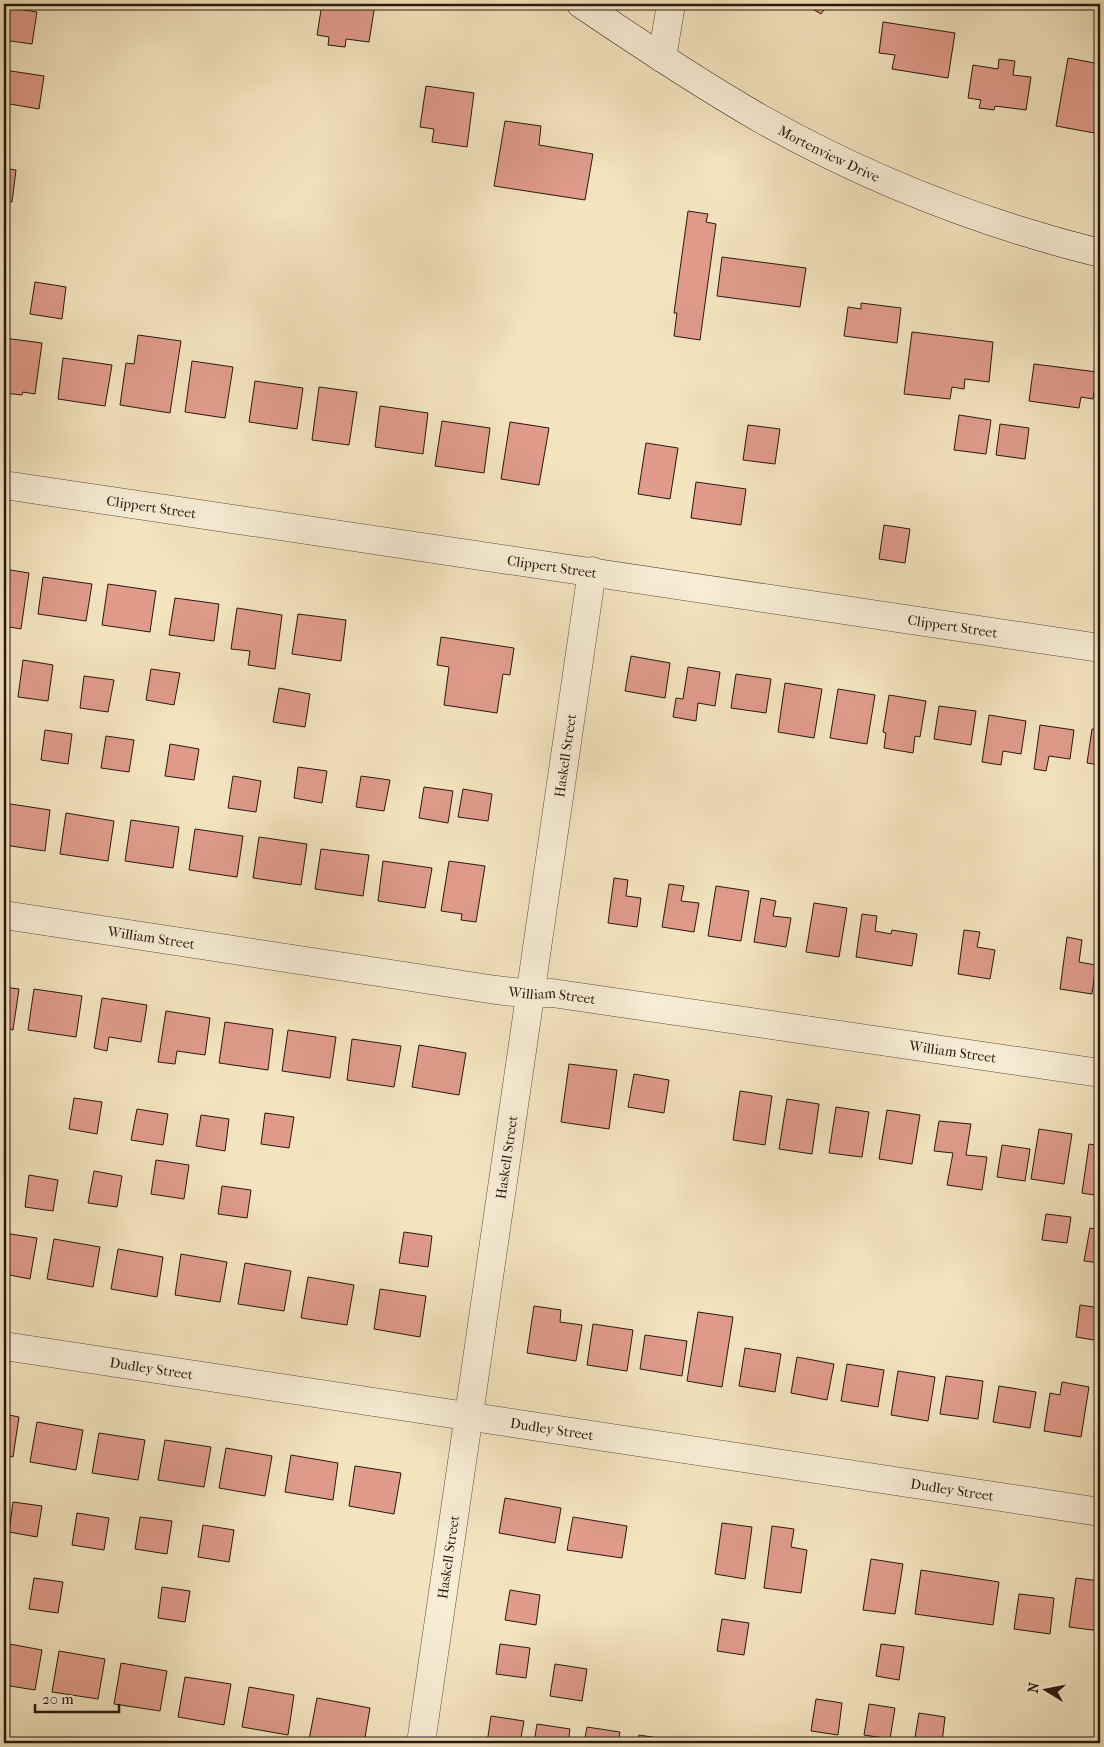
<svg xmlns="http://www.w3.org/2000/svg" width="1104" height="1747" font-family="'IM FELL French Canon',serif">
	<rect width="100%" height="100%" fill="#f3e4bf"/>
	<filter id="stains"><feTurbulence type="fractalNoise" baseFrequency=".004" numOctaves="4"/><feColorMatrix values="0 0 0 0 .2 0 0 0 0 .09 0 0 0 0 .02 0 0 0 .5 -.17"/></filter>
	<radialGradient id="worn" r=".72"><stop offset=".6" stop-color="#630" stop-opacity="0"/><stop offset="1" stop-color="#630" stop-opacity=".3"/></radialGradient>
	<!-- building -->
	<path fill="#e09b8b" stroke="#291810" d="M 46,4 L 79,4 L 78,9 Z
		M 322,4 L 375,4 L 369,42 L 346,39 L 345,47 L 328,45 L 329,37 L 317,35 Z
		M 804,4 L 828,4 L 821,14 Z
		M 6,7 L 37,12 L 32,44 L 4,40 Z
		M 883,22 L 955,33 L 948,78 L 892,69 L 895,55 L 879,53 Z
		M 1068,58 L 1100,64 L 1100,134 L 1056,126 Z
		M 999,59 L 1015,61 L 1013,75 L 1031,77 L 1026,110 L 995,106 L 994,110 L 979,108 L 981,100 L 968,98 L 973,65 L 998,69 Z
		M 4,70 L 44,76 L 39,109 L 4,103 Z
		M 426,86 L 474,93 L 467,147 L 432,142 L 434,129 L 420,127 Z
		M 505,121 L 541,126 L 539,145 L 593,154 L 585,200 L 494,186 Z
		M 4,168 L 16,170 L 12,202 L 4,200 Z
		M 688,211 L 708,214 L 706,222 L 716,224 L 700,340 L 674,336 L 677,313 L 674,313 Z
		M 722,257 L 806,268 L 800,307 L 717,296 Z
		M 35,282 L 66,287 L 62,319 L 30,314 Z
		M 861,303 L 901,308 L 897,343 L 844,336 L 848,307 L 861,309 Z
		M 912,332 L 993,342 L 989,382 L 965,379 L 964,389 L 952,387 L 950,399 L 904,394 Z
		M 138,335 L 181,341 L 170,413 L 120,405 L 126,363 L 134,364 Z
		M 4,338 L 42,343 L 35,394 L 23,392 L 22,395 L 4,393 Z
		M 63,358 L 112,365 L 105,406 L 58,399 Z
		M 192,361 L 233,367 L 225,418 L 185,412 Z
		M 1034,364 L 1097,372 L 1093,399 L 1081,397 L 1079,408 L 1029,401 Z
		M 255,381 L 303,388 L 297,429 L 249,422 Z
		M 319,387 L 357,392 L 349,445 L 312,440 Z
		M 380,406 L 428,413 L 423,454 L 375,447 Z
		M 959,415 L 991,420 L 986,454 L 954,450 Z
		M 442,421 L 490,428 L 484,473 L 435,466 Z
		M 510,422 L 549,428 L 539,485 L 501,479 Z
		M 1000,424 L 1029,428 L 1025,459 L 996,455 Z
		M 748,425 L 780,429 L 775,464 L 743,460 Z
		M 646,443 L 678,448 L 670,499 L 638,494 Z
		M 696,482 L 746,489 L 741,525 L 691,518 Z
		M 884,525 L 910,529 L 905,563 L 879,559 Z
		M 4,569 L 29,573 L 21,629 L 4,626 Z
		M 43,577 L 92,584 L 86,621 L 38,614 Z
		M 108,584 L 156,591 L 150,632 L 102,625 Z
		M 175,598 L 219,604 L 214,641 L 169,635 Z
		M 237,608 L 282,615 L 275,669 L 248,665 L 250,651 L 231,649 Z
		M 298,614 L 346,620 L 341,661 L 292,654 Z
		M 441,637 L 514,648 L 510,675 L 503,674 L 497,713 L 444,705 L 449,667 L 437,665 Z
		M 631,656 L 670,663 L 665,698 L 625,691 Z
		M 23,660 L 53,665 L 48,701 L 18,697 Z
		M 688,667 L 720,672 L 715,706 L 698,703 L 696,721 L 673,717 L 676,698 L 683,699 Z
		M 151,669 L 180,673 L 174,705 L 146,700 Z
		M 736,674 L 771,679 L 766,713 L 731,708 Z
		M 84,676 L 114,680 L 108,712 L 80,708 Z
		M 785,683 L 822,689 L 814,738 L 778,732 Z
		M 279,688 L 310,694 L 305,727 L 273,722 Z
		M 838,689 L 875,695 L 867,744 L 830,738 Z
		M 889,695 L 926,701 L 920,737 L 915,736 L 913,753 L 884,748 L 886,733 L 883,732 Z
		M 939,706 L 976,711 L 971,745 L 934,739 Z
		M 989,715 L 1026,721 L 1021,754 L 1003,751 L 1001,765 L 982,762 Z
		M 1040,725 L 1074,730 L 1070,759 L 1049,756 L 1046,771 L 1034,769 Z
		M 1092,729 L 1100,730 L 1100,765 L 1087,763 Z
		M 45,730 L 72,734 L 68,764 L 41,760 Z
		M 106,736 L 134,740 L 129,772 L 101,768 Z
		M 170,744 L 199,749 L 194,780 L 165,776 Z
		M 298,767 L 327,771 L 322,803 L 294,798 Z
		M 233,776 L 261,781 L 256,812 L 228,808 Z
		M 361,776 L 390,780 L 384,811 L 356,807 Z
		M 424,787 L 453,791 L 448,823 L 419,818 Z
		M 463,789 L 492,794 L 488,821 L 458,817 Z
		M 4,803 L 50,810 L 45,851 L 4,845 Z
		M 66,813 L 114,821 L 108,861 L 60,854 Z
		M 131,820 L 179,827 L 173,868 L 125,861 Z
		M 195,829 L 243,836 L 237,877 L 189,870 Z
		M 259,837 L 307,844 L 301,885 L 253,878 Z
		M 321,849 L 369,855 L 363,896 L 315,889 Z
		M 383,861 L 432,868 L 425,908 L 378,901 Z
		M 449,861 L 485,866 L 476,922 L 461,920 L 462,914 L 441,911 Z
		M 614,878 L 628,880 L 626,896 L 641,898 L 637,927 L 608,923 Z
		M 669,884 L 684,886 L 681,901 L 699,903 L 694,932 L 662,927 Z
		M 716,886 L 749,891 L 741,941 L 708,936 Z
		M 761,898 L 776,901 L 773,916 L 791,918 L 786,947 L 754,942 Z
		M 814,903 L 847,908 L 839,957 L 806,952 Z
		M 862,914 L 877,916 L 875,931 L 891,934 L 892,930 L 917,934 L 912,966 L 856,957 Z
		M 964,930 L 980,932 L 977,947 L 995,950 L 990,979 L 958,974 Z
		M 1067,937 L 1082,940 L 1079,962 L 1096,965 L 1092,994 L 1060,989 Z
		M 4,987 L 19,989 L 13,1030 L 4,1028 Z
		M 34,989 L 82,996 L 76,1037 L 28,1030 Z
		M 102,998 L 147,1005 L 141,1042 L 109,1037 L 107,1051 L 94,1048 Z
		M 166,1011 L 210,1018 L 205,1055 L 177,1051 L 175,1064 L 158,1062 Z
		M 225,1022 L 273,1029 L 268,1070 L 219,1063 Z
		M 288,1030 L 336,1037 L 330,1078 L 282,1071 Z
		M 352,1039 L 401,1046 L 394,1087 L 347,1080 Z
		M 419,1045 L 466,1053 L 459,1095 L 412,1087 Z
		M 569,1064 L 617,1070 L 609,1129 L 561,1122 Z
		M 634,1074 L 669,1080 L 664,1113 L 628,1107 Z
		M 740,1091 L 772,1096 L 765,1145 L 733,1140 Z
		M 74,1098 L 102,1102 L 97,1134 L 69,1129 Z
		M 787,1099 L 819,1104 L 812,1154 L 779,1149 Z
		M 836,1107 L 869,1112 L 862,1157 L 829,1153 Z
		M 137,1109 L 168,1114 L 163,1145 L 131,1140 Z
		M 887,1110 L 920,1115 L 912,1164 L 879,1159 Z
		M 265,1113 L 294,1117 L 289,1148 L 261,1144 Z
		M 201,1115 L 229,1119 L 225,1151 L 196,1146 Z
		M 939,1121 L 971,1124 L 966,1155 L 987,1157 L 982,1190 L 947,1185 L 953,1153 L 934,1151 Z
		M 1039,1129 L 1072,1134 L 1064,1184 L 1031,1179 Z
		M 1089,1144 L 1100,1146 L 1100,1196 L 1082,1193 Z
		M 1002,1145 L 1030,1149 L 1025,1181 L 997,1177 Z
		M 156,1160 L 189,1165 L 184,1199 L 151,1194 Z
		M 94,1171 L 122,1176 L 117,1207 L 88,1203 Z
		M 29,1175 L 58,1180 L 53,1211 L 25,1207 Z
		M 222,1186 L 251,1190 L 247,1218 L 218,1214 Z
		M 1046,1214 L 1071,1217 L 1067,1243 L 1042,1240 Z
		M 1090,1228 L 1100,1230 L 1100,1263 L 1084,1261 Z
		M 404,1232 L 432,1236 L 428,1267 L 399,1263 Z
		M 4,1233 L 37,1238 L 30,1279 L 4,1274 Z
		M 54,1239 L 100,1247 L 93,1287 L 47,1279 Z
		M 118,1249 L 163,1257 L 157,1297 L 111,1289 Z
		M 181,1254 L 227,1262 L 220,1302 L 175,1295 Z
		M 245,1263 L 291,1271 L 284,1311 L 238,1304 Z
		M 308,1277 L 354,1285 L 347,1325 L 301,1318 Z
		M 380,1289 L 426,1296 L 420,1337 L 374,1329 Z
		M 1080,1305 L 1100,1308 L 1100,1341 L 1076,1337 Z
		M 534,1306 L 561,1310 L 560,1322 L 582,1325 L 576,1361 L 527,1353 Z
		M 698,1312 L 733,1317 L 722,1387 L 687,1381 Z
		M 593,1324 L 633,1330 L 627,1371 L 587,1365 Z
		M 645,1335 L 687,1341 L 682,1376 L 640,1369 Z
		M 745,1348 L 781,1354 L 775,1392 L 739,1386 Z
		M 797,1357 L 834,1364 L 827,1400 L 791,1393 Z
		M 847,1364 L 884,1370 L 878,1407 L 841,1401 Z
		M 898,1371 L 935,1377 L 928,1421 L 891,1415 Z
		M 946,1376 L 983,1381 L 978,1419 L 940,1414 Z
		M 1062,1382 L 1089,1387 L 1081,1437 L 1044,1431 L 1050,1393 L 1060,1395 Z
		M 999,1386 L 1036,1392 L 1030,1428 L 993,1422 Z
		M 1100,1403 L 1100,1439 L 1094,1438 Z
		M 4,1414 L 19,1417 L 13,1457 L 4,1455 Z
		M 37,1422 L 83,1430 L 76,1470 L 30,1462 Z
		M 99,1433 L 145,1440 L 138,1480 L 92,1473 Z
		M 165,1440 L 211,1447 L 204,1487 L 158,1480 Z
		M 226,1448 L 272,1456 L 265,1496 L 219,1488 Z
		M 291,1455 L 338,1463 L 333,1500 L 285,1492 Z
		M 355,1466 L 401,1473 L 394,1514 L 349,1506 Z
		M 505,1498 L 561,1508 L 555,1543 L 499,1533 Z
		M 13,1502 L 42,1506 L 37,1537 L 9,1532 Z
		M 77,1513 L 109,1518 L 104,1550 L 72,1545 Z
		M 140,1517 L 172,1521 L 167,1554 L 135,1549 Z
		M 573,1517 L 627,1526 L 622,1558 L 567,1550 Z
		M 722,1523 L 752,1527 L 745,1579 L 715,1574 Z
		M 203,1525 L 234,1530 L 229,1562 L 198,1557 Z
		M 772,1526 L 794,1529 L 791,1547 L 807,1550 L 801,1593 L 764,1588 Z
		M 871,1559 L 903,1564 L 895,1614 L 863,1610 Z
		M 921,1570 L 999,1582 L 993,1625 L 915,1614 Z
		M 34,1578 L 63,1582 L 58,1613 L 29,1609 Z
		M 1076,1578 L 1100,1581 L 1100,1631 L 1069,1627 Z
		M 162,1587 L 190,1591 L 185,1622 L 158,1618 Z
		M 510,1590 L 540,1595 L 536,1625 L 505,1620 Z
		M 1019,1594 L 1054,1598 L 1050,1634 L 1014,1629 Z
		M 722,1619 L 749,1623 L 744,1655 L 717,1651 Z
		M 4,1643 L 42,1650 L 35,1690 L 4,1685 Z
		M 500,1644 L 530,1648 L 526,1678 L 496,1674 Z
		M 881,1644 L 904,1647 L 899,1680 L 876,1676 Z
		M 59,1651 L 105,1659 L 98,1699 L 52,1692 Z
		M 121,1663 L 167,1671 L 160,1711 L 114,1704 Z
		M 555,1664 L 587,1669 L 582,1701 L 550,1696 Z
		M 185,1677 L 231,1684 L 224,1725 L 178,1717 Z
		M 249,1687 L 294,1695 L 288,1735 L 242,1727 Z
		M 317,1698 L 370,1708 L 364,1743 L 326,1743 L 309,1740 Z
		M 816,1699 L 842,1703 L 838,1735 L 811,1731 Z
		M 869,1704 L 895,1708 L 890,1739 L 864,1735 Z
		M 919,1713 L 945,1717 L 942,1743 L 914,1743 Z
		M 491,1716 L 524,1721 L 520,1743 L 487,1743 Z
		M 537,1724 L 570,1729 L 568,1743 L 534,1743 Z
		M 587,1727 L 620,1732 L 618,1743 L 584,1743 Z
		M 639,1735 L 671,1740 L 671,1743 L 637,1743 Z"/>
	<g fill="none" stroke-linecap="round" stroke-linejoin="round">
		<!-- street casing -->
		<g stroke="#5c4b3c" stroke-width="29">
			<g id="street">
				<path d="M 662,58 L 671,4"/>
				<path id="s1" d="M 4,485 L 1100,648"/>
				<path id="s2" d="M 4,915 L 496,990 L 532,994 L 552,993 L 1100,1073"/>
				<path id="s3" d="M 4,1346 L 1100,1512"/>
				<path id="s4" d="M 421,1743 L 592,571"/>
			</g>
		</g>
		<!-- secondary casing -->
		<g stroke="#291810" stroke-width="29">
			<g id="secondary">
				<path id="s5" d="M 581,4 C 640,44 700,84 763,120 C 868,179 983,224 1100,253"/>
			</g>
		</g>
		<!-- street -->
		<use href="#street" stroke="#f7edd5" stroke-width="28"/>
		<!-- secondary -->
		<use href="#secondary" stroke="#f7edd5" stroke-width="28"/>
	</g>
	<g text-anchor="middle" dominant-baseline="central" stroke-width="5" stroke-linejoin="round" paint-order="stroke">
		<!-- street labels -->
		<g font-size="14" fill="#291810" stroke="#f7edd5">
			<text stroke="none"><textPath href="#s5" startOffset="290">Mortenview Drive</textPath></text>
			<text stroke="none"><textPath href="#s1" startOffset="149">Clippert Street</textPath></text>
			<text stroke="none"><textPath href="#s1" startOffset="554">Clippert Street</textPath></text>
			<text stroke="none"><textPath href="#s1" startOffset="959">Clippert Street</textPath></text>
			<text stroke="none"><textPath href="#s4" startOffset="998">Haskell Street</textPath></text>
			<text stroke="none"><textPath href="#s2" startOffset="149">William Street</textPath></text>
			<text stroke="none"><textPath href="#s2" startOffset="554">William Street</textPath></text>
			<text stroke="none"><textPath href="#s2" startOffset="959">William Street</textPath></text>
			<text stroke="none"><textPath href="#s4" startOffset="592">Haskell Street</textPath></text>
			<text stroke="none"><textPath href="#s3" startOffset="149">Dudley Street</textPath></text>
			<text stroke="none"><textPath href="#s3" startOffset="554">Dudley Street</textPath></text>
			<text stroke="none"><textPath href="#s3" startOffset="959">Dudley Street</textPath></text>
			<text stroke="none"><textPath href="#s4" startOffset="188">Haskell Street</textPath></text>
		</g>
	</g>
	<!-- margin -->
	<rect width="1104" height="1747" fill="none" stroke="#f3e4bf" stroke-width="20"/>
	<rect x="5" y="5" width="1094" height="1737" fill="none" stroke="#291810" stroke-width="2.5"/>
	<rect x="10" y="10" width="1084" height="1727" fill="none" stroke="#291810"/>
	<!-- north arrow -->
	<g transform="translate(1046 1690) rotate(280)" stroke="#f7edd5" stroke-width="4" paint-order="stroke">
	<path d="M0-4L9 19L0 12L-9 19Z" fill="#291810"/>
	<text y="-8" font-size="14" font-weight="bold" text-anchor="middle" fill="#291810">N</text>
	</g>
	<!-- scale -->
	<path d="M35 1704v8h84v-8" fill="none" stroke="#291810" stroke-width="2.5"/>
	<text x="42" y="1704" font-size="15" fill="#291810" stroke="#f7edd5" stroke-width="4" paint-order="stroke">20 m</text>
	<rect width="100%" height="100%" filter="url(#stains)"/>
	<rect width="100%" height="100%" fill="url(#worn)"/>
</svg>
